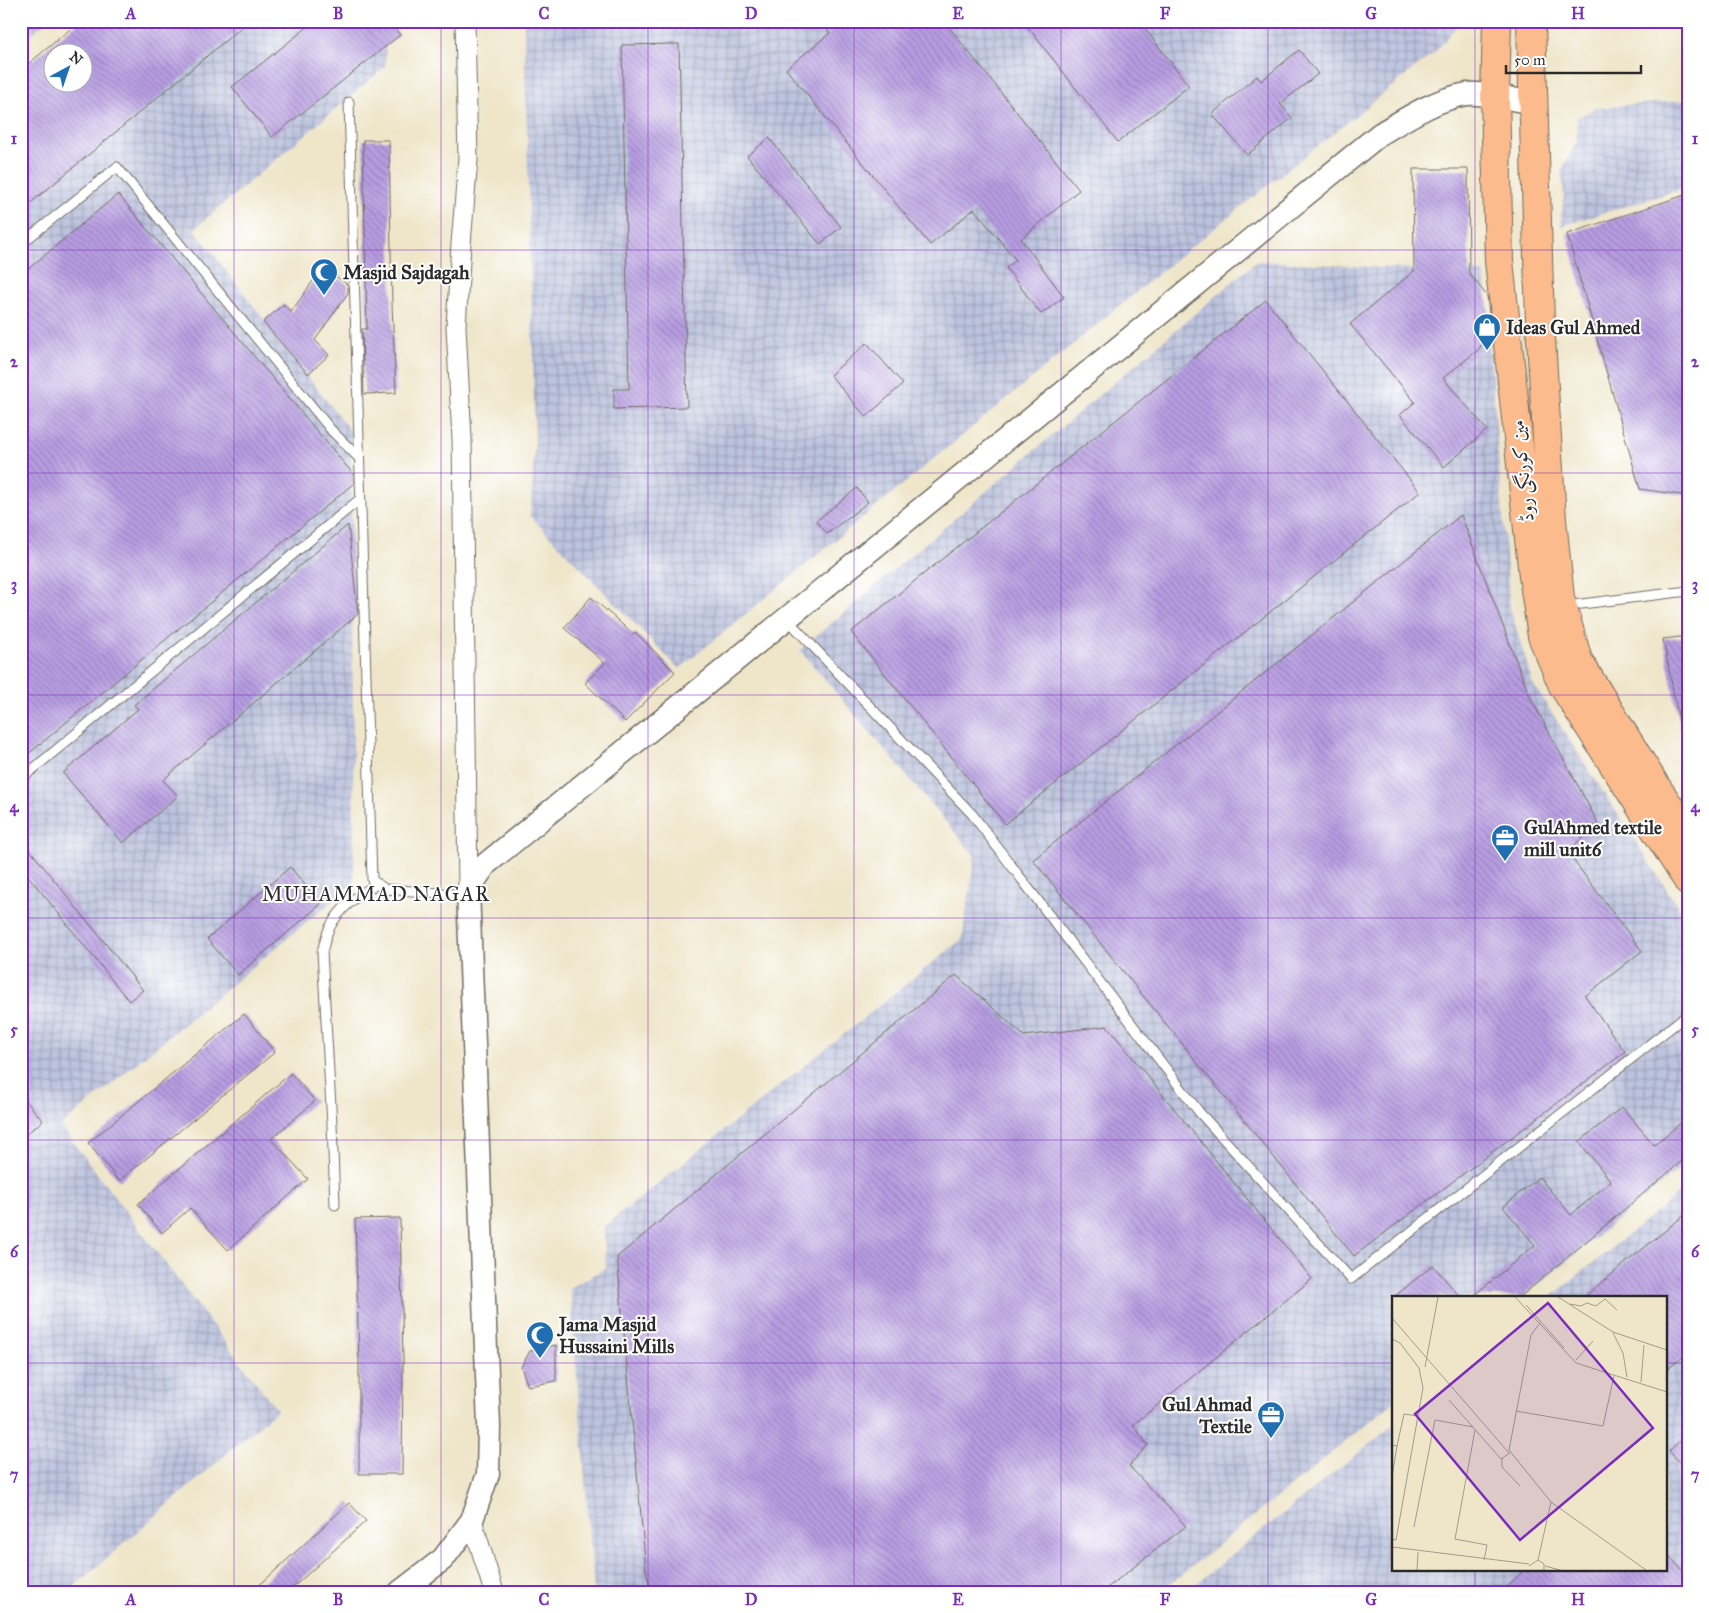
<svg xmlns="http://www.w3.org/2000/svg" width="1709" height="1613" font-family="'IM FELL Great Primer',Amiri,serif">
	<defs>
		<pattern id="industrial-grid" width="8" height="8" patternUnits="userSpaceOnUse" patternTransform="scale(1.25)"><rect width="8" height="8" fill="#bcc3de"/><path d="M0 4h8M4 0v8" fill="none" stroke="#999fb4"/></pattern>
		<pattern id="building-back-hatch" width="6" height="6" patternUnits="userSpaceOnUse" patternTransform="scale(1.25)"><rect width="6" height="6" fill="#b79de2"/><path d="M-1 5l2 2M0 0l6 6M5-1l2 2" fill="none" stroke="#9580b7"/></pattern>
	</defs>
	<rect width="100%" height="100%" fill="#fff"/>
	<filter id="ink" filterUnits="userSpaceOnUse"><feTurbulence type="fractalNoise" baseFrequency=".02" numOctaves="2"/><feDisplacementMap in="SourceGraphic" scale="10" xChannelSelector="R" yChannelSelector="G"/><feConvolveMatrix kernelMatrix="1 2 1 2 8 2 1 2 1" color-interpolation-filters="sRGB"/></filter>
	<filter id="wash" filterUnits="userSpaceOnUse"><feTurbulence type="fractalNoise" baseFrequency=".0096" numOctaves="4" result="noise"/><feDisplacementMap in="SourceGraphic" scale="20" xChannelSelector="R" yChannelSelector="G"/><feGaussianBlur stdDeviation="1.12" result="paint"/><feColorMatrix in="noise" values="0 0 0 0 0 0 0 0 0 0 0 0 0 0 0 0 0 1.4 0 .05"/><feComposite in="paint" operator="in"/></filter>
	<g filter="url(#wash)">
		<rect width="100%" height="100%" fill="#efe6ca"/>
		<!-- industrial -->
		<path fill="url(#industrial-grid)" fill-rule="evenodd" d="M 21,21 L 47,21 L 21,43 Z
			M 83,21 L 386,21 L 385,67 L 194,229 L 351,432 L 354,883 L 61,1126 L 277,1410 L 68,1592 L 21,1592 L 21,71 ZM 52,52 L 82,52 L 82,82 L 52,82 Z
			M 524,21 L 1461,21 L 1434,53 L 1191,247 L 679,669 L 530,516 L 535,440 Z
			M 1688,100 L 1688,187 L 1561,226 L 1561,216 L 1564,196 L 1561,172 L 1577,141 L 1577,118 L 1595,108 Z
			M 1257,261 L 1484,273 L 1510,608 L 1533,684 L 1688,922 L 1688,1162 L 1523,1297 L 1393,1297 L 1393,1403 L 1160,1592 L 594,1592 L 570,1288 L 606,1268 L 604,1227 L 962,939 L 975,856 L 800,650 Z
			M 1688,1186 L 1688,1592 L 1186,1592 L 1393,1425 L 1393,1569 L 1665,1569 L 1665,1297 L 1551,1297 Z"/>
		<g id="blocks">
			<!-- building -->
			<path fill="url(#building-back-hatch)" fill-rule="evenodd" d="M 80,21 L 249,21 L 21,211 L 21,70 ZM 52,52 L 82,52 L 82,82 L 52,82 Z
				M 315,21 L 389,21 L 400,35 L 272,137 L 232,87 Z
				M 820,21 L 944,21 L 1079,190 L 1021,239 L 1064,297 L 1041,314 L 1006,268 L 1016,260 L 974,209 L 930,245 L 786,69 L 830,33 Z
				M 1023,21 L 1139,21 L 1189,86 L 1118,142 Z
				M 679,44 L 687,407 L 614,409 L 614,389 L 629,389 L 622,45 Z
				M 1299,50 L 1318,74 L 1280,104 L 1292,118 L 1247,155 L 1212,114 L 1257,76 L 1261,81 Z
				M 769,138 L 841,227 L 820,244 L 747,156 Z
				M 363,140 L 389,140 L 392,305 L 396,393 L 364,394 L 362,329 L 367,329 Z
				M 1413,169 L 1468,169 L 1469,273 L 1487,296 L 1491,332 L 1478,350 L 1443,378 L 1487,430 L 1444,467 L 1400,415 L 1415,402 L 1350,324 L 1414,271 Z
				M 118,194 L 354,475 L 354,483 L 21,760 L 21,275 Z
				M 1688,194 L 1688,496 L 1640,489 L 1567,234 Z
				M 323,267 L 348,285 L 348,293 L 315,340 L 329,355 L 308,374 L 263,322 L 284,304 L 291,312 Z
				M 1266,300 L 1420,492 L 1005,824 L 851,632 Z
				M 867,343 L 903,384 L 866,417 L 830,375 Z
				M 857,488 L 868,502 L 827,534 L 816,521 Z
				M 1461,515 L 1530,697 L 1598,823 L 1567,852 L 1642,951 L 1585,996 L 1625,1052 L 1354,1256 L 1033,860 Z
				M 348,525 L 358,614 L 163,780 L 178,796 L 123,843 L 63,773 L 138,709 L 134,705 Z
				M 591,597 L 633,634 L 635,632 L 675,672 L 625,722 L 585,683 L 605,663 L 564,628 Z
				M 1688,636 L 1688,730 L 1681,731 L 1663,639 Z
				M 21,839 L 143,990 L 129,1001 L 21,867 Z
				M 290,867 L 321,904 L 238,975 L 207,939 Z
				M 956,975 L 1024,1036 L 1107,1026 L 1312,1279 L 1133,1425 L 1148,1445 L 1129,1466 L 1186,1526 L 1102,1592 L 651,1592 L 646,1570 L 617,1257 Z
				M 244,1014 L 275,1052 L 119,1181 L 88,1143 Z
				M 291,1073 L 315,1101 L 271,1139 L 308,1179 L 228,1250 L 190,1208 L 162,1233 L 138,1204 Z
				M 21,1095 L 43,1121 L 21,1138 Z
				M 1622,1107 L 1654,1145 L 1688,1117 L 1688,1156 L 1520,1297 L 1472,1297 L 1535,1245 L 1503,1207 L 1539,1177 L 1571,1215 L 1611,1181 L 1579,1142 Z
				M 1688,1212 L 1688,1353 L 1665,1371 L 1665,1297 L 1584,1297 Z
				M 400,1218 L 403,1361 L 402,1474 L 359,1474 L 359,1362 L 355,1219 Z
				M 1433,1265 L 1460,1297 L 1394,1297 Z
				M 556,1345 L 556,1381 L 528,1386 L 521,1367 L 530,1351 Z
				M 1688,1433 L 1688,1471 L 1669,1451 Z
				M 349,1503 L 366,1521 L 288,1592 L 252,1592 Z
				M 1665,1552 L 1688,1576 L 1688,1592 L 1502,1592 L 1525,1569 L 1665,1569 Z"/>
		</g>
	</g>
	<g filter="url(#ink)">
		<use href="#blocks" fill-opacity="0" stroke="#706c63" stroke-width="1"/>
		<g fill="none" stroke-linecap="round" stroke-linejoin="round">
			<!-- service casing -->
			<g stroke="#706c63" stroke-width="11">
				<path id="service" d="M 21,27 L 28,21
					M 349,102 L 372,880 L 385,889 L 468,895
					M 21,244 L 117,167 L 332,431 L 359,458
					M 1565,606 L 1688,591
					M 787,619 L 972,814 L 1199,1112 L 1351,1279 L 1688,1014
					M 21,779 L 360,499
					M 335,1205 L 332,1124 L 322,952 C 324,945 326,936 329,929 C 339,908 358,895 377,884"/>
			</g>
			<!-- minor casing -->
			<g stroke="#706c63" stroke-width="21">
				<path id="minor" d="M 465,21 L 468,159 L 461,244 L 456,327 L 462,439 L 468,890
					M 472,1520 L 494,1592"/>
			</g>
			<!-- tertiary casing -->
			<g stroke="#706c63" stroke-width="25">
				<path id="tertiary" d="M 400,1592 L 443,1559 L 472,1520 L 488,1474 L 489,1426 L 468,890 L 486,864 L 1380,134 C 1407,118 1436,99 1467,94 C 1485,92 1515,100 1533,103"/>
			</g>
			<!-- primary casing -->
			<g stroke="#706c63" stroke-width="30">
				<path id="primary" d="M 1497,21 L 1495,96 L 1499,261 L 1533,576 L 1542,636 L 1563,686 L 1688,881
					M 1531,21 L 1540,323 L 1552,520 L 1560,598 L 1578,660 L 1654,783 L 1688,834"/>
			</g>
			<!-- service -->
			<use href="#service" stroke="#fff" stroke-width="9"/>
			<!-- minor -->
			<use href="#minor" stroke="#fff" stroke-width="19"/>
			<!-- tertiary -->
			<use href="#tertiary" stroke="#fff" stroke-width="22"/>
			<!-- primary -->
			<use href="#primary" stroke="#fbbb8c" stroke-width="28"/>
		</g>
	</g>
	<!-- grid -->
	<path fill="none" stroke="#7b2cbf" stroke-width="1" stroke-opacity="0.55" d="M 234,21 L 234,1592M 441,21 L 441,1592M 648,21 L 648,1592M 854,21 L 854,1592M 1061,21 L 1061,1592M 1268,21 L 1268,1592M 1475,21 L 1475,1297M 21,250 L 1688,250M 21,473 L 1688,473M 21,695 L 1688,695M 21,918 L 1688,918M 21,1140 L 1688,1140M 21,1363 L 1393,1363M 1665,1363 L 1688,1363M 1475,1569 L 1475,1592"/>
	<!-- icons -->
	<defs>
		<g id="mosque-pin" transform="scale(1.4375)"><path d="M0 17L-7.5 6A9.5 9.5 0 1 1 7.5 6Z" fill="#1f6fb2" stroke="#fff"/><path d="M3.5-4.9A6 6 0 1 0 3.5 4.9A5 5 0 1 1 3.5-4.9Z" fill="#fff"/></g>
		<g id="shop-pin" transform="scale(1.4375)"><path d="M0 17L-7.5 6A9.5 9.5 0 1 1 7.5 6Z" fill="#1f6fb2" stroke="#fff"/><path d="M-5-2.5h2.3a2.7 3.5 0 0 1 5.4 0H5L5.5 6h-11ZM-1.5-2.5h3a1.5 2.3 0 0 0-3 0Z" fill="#fff"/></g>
		<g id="office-pin" transform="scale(1.4375)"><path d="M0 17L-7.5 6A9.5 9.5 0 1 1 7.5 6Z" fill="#1f6fb2" stroke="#fff"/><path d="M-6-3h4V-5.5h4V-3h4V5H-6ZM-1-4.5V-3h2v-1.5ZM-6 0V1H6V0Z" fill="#fff"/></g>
	</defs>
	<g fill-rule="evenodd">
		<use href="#mosque-pin" x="324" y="272"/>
		<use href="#shop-pin" x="1487" y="327"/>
		<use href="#office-pin" x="1505" y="838"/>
		<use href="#mosque-pin" x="540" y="1335"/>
		<use href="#office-pin" x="1271" y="1415"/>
	</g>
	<g text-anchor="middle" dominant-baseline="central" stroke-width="4" stroke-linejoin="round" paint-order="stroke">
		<!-- poi labels -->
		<g font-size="19" font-weight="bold" fill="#2b2b2b" stroke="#fff" text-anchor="start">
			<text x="343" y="272">Masjid Sajdagah</text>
			<text x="1506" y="327">Ideas Gul Ahmed</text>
			<text x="1524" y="827">GulAhmed textile<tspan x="1524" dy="22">mill unit6</tspan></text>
			<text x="559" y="1324">Jama Masjid<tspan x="559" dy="22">Hussaini Mills</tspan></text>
			<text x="1252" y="1404" text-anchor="end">Gul Ahmad<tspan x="1252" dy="22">Textile</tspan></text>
		</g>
		<!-- street labels -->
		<g font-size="19" fill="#2b2b2b" stroke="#fff">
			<text transform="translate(1522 471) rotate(-96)">مین کورنگی روڈ</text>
		</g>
		<!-- neighbourhood labels -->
		<g font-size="20" letter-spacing="1" fill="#2b2b2b" stroke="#fff">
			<text x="376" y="894">MUHAMMAD NAGAR</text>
		</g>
	</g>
	<!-- overview -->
	<g transform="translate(1392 1296)">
		<rect width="275" height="275" fill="#efe6ca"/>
		<path fill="none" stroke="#a19b8a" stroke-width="1" d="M 123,1 L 184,67 L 275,96M 166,1 L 221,36 L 275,54M 178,8 L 189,10 L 195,7 L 204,10 L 213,3 L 225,14M 134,9 L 172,52M 0,22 L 117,157M 221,37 L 231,57 L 235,81M 0,43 L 8,47 L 27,72 L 31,92 L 26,120M 184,64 L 201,45M 33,71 L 46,1M 249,86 L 252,49M 57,104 L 109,163 L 118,157M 124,115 L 211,130 L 222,80M 83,134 L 63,243 L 95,249 L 92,264M 0,149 L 5,150 L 12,118 L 26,120 L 4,244 L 0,243M 110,162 L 110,171 L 128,190M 0,181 L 5,150M 159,206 L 254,274M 22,231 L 43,124 L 81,131M 0,251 L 137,268M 146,264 L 159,206 L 117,154 L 139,39 L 148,27M 137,270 L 146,264 L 152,268 L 152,274M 153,270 L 168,274M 25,274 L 26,256"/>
		<path fill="#7b2cbf" fill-opacity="0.15" stroke="#7b2cbf" stroke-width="2.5" d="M 156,7 L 261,132 L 128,244 L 23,118 Z"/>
		<rect width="275" height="275" fill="none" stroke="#2b2b2b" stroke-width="2.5"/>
	</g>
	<!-- margin -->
	<rect width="1709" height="1613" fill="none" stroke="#fff" stroke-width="55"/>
	<!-- north arrow -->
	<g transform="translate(68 68) rotate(40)"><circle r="24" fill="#ffffff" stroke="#aaaaaa"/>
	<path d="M0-4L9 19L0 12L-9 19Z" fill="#1f6fb2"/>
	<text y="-8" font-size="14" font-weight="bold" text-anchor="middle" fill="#2b2b2b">N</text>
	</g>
	<!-- scale -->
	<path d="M1506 65v8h135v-8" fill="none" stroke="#2b2b2b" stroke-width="2.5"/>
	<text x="1514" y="65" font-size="15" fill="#2b2b2b" stroke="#ffffff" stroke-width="4" paint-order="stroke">50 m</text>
	<rect x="28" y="28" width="1654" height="1558" fill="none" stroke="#7b2cbf" stroke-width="2"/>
	<g font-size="16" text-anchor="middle" font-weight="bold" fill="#7b2cbf">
		<text x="131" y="19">A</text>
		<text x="338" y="19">B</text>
		<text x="544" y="19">C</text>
		<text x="751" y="19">D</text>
		<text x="958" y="19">E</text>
		<text x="1165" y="19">F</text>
		<text x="1371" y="19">G</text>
		<text x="1578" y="19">H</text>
		<text x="14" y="144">1</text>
		<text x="1695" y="144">1</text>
		<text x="14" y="367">2</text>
		<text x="1695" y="367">2</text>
		<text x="14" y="590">3</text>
		<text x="1695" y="590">3</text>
		<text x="14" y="812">4</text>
		<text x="1695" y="812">4</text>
		<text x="14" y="1035">5</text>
		<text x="1695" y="1035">5</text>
		<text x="14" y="1257">6</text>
		<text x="1695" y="1257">6</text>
		<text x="14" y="1480">7</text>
		<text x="1695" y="1480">7</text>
		<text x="131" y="1605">A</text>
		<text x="338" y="1605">B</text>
		<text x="544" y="1605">C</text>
		<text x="751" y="1605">D</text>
		<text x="958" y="1605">E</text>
		<text x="1165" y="1605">F</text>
		<text x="1371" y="1605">G</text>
		<text x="1578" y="1605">H</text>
	</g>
</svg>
